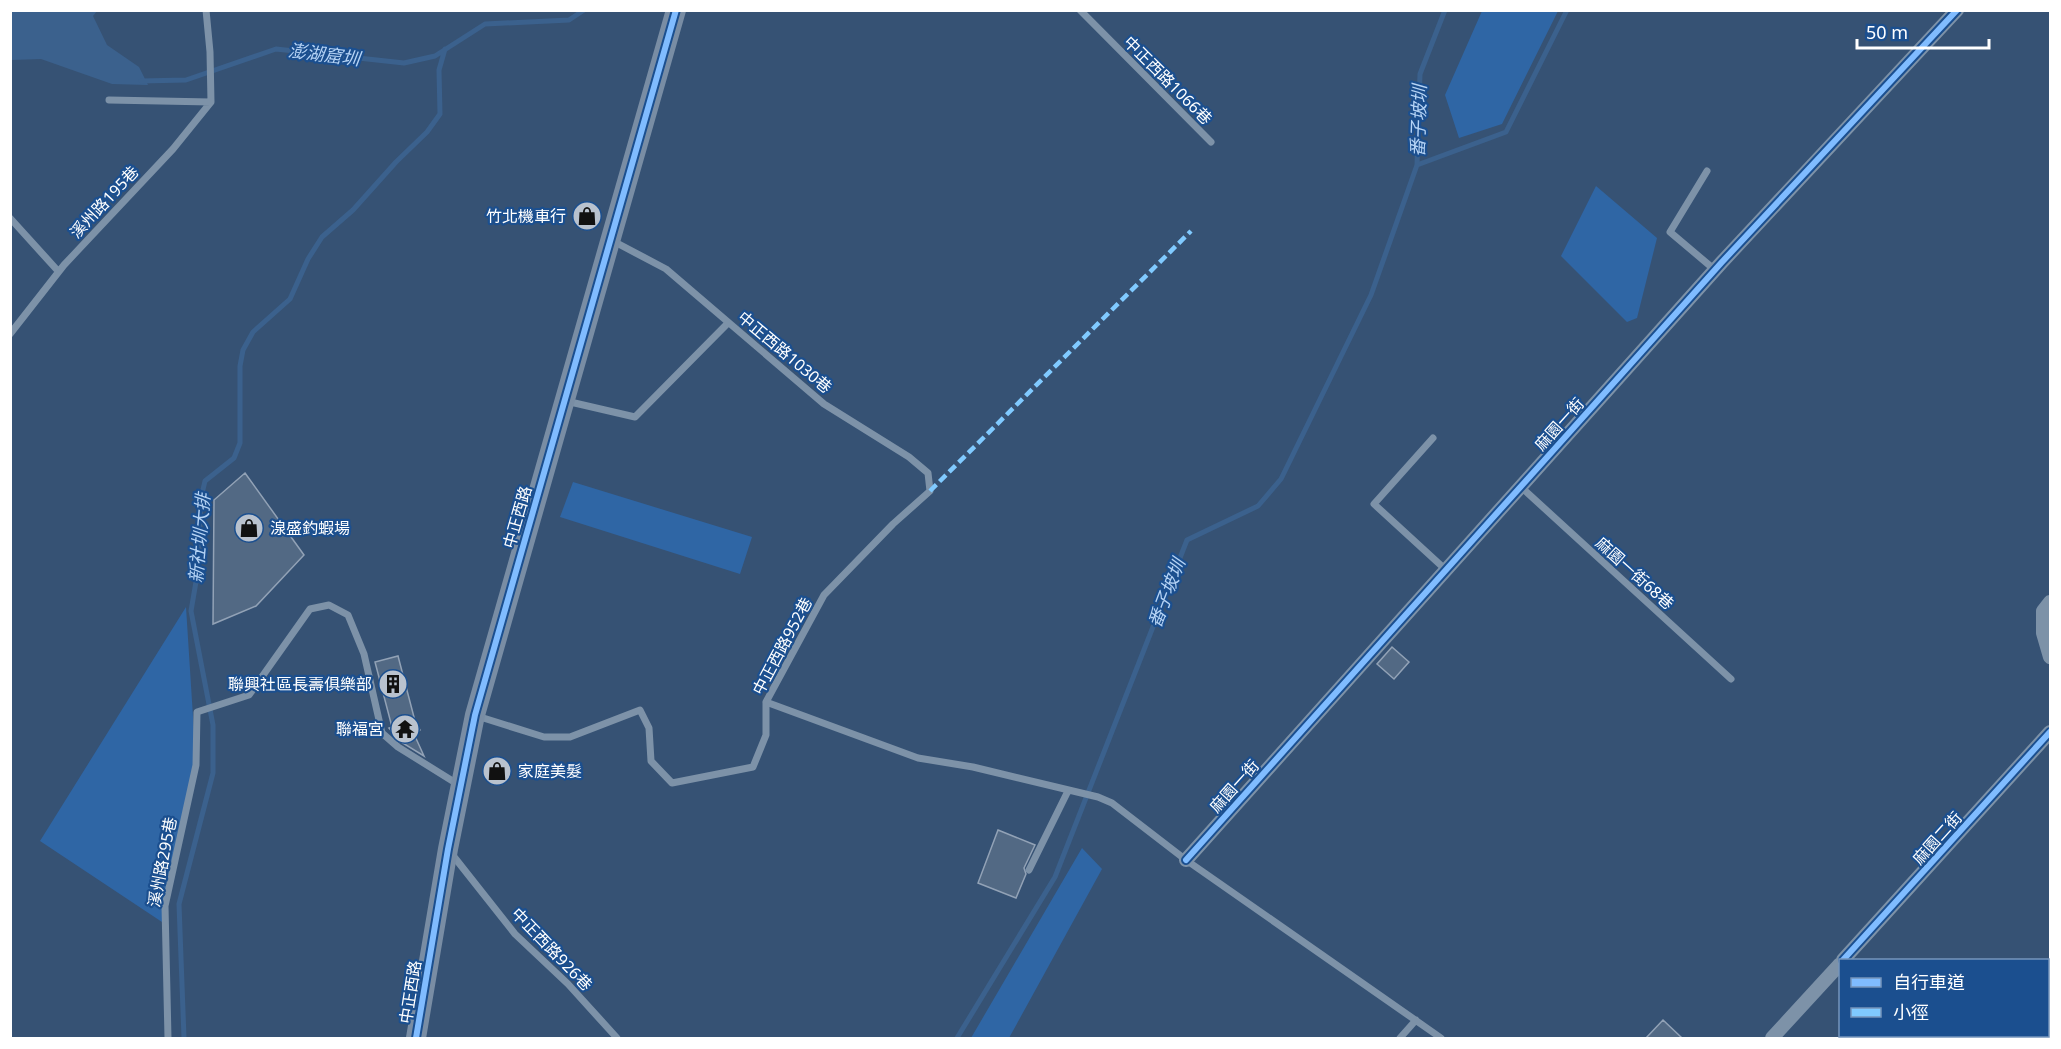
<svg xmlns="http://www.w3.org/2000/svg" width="2061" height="1049" font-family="'Noto Sans','Noto Sans TC',sans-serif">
	<rect width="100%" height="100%" fill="#365274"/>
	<!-- green -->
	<path fill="#2f66a5" d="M 1482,11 L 1558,11 L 1502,124 L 1459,138 L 1445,95 Z
		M 1596,186 L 1657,238 L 1637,318 L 1627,322 L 1561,256 Z
		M 573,482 L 752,537 L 740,574 L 560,517 Z
		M 186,607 L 196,764 L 162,922 L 40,841 Z
		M 1082,848 L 1102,869 L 1009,1038 L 971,1038 Z
		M 1886,1036 L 1947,1036 L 1950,1038 L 1890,1038 Z"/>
	<!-- water -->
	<path fill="#3b618d" d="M 10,11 L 97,11 L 93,16 L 107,45 L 139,67 L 148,85 L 112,84 L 41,59 L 11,60 Z"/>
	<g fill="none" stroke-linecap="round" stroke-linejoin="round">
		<!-- stream -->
		<path stroke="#3b618d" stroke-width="5" d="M 141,81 L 186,80 L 276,49 L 404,63 L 435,56 L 485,24 L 569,20 L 584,10
			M 1417,165 L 1506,132 L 1567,10
			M 184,1038 L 179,904 L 213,773 L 213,725 L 191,611 L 198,570 L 201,498 L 205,481 L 234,458 L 240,443 L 240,366 L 243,350 L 253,332 L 290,299 L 308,259 L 322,237 L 353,210 L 396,162 L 427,132 L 440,114 L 439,70 L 445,49
			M 957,1038 L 1055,877 L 1187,540 L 1258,506 L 1281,479 L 1371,295 L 1417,165 L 1420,74 L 1445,10"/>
	</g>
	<!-- building -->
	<path fill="#526984" stroke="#92a2b6" stroke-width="1.5" d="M 245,473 L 304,555 L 256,606 L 213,624 L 214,500 Z
		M 1392,647 L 1409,662 L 1394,679 L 1377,664 Z
		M 398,656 L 415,721 L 420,730 L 414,734 L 424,756 L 401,742 L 389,728 L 392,727 L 375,662 Z
		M 998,830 L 1035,845 L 1024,868 L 1026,874 L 1016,898 L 978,883 Z
		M 1663,1020 L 1682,1038 L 1646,1038 Z"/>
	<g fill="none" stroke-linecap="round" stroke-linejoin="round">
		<!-- service -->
		<path stroke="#7d92a8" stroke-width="7" d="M 1080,10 L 1211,142
			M 109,100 L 211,102
			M 1707,171 L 1670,232 L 1715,270
			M 10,218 L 58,271
			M 10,334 L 64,265 L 173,149 L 211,102 L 210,52 L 206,10
			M 566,401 L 635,417 L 728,323
			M 1433,438 L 1374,504 L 1446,570
			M 1521,487 L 1731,679
			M 766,702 L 918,758 L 973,767 L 1098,797 L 1112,803 L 1186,860 L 1441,1038
			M 477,716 L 544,737 L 570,737 L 640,710 L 649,728 L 651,761 L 672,783 L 753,767 L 766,735 L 766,702 L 824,595 L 893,524 L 930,491 L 928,473 L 909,457 L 824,404 L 666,269 L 613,241
			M 451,853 L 515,934 L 568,984 L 617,1038
			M 1029,870 L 1068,791
			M 168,1038 L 165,906 L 196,765 L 197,712 L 249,695 L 310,609 L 329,605 L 348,615 L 364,654 L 382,733 L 398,747 L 459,785
			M 1400,1038 L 1416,1020"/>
		<!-- minor -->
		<path stroke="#7d92a8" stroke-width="14" d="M 2050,602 L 2043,611 L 2043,633 L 2050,657
			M 1186,860 L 1722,262 L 1957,10
			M 1843,960 L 2050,732
			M 1772,1038 L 1840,964"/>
		<!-- secondary -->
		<path stroke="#798da4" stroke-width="20" d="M 416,1038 L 448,849 L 475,715 L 676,10"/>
		<!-- quiet -->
		<path stroke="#80caff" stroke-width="4.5" stroke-dasharray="9 4.5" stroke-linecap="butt" d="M 930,491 L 1191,231"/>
		<!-- cycleway casing -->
		<g stroke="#1b4f8f" stroke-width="10">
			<path id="cycleway" d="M 1186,860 L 1722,262 L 1957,10
				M 1843,960 L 2050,732
				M 416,1038 L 448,849 L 475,715 L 676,10"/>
		</g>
		<!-- cycleway -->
		<use href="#cycleway" stroke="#80bcff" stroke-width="6"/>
	</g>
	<!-- icons -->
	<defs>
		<g id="shop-disc" transform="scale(1.5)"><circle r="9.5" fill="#b9c2ce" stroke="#1b4f8f"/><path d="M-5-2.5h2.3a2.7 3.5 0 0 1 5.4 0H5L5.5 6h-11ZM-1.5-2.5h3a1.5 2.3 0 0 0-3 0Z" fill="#111"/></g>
		<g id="building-disc" transform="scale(1.5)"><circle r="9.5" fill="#b9c2ce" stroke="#1b4f8f"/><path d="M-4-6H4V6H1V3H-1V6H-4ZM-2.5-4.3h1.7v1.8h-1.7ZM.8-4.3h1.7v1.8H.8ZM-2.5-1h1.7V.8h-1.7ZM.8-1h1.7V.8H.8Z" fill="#111"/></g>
		<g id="temple-disc" transform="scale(1.5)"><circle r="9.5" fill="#b9c2ce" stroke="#1b4f8f"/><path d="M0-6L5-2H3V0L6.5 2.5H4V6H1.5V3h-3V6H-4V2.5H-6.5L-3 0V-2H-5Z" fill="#111"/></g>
	</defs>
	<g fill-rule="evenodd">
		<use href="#shop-disc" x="587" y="216"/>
		<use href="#shop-disc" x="249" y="528"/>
		<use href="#building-disc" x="393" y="684"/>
		<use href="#temple-disc" x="405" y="729"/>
		<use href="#shop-disc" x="497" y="771"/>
	</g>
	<g text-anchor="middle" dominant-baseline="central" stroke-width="4.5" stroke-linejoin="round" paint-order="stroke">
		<!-- street labels -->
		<g font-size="16" fill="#fff" stroke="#1b4f8f">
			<text transform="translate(1168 80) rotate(45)">中正西路1066巷</text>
			<text transform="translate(104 202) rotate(-47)">溪州路195巷</text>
			<text transform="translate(785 352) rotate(40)">中正西路1030巷</text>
			<text transform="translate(1559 424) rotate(-48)">麻園一街</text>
			<text transform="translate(517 517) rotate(-74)">中正西路</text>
			<text transform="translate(1635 573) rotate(42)">麻園一街68巷</text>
			<text transform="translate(782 646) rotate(-62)">中正西路952巷</text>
			<text transform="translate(1234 786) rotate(-48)">麻園一街</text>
			<text transform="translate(1937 838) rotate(-48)">麻園二街</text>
			<text transform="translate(162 862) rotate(-79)">溪州路295巷</text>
			<text transform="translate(552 949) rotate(46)">中正西路926巷</text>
			<text transform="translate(410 992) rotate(-81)">中正西路</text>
		</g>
		<!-- poi labels -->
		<g font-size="16" fill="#fff" stroke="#1b4f8f" text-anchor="end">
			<text x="566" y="216">竹北機車行</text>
			<text x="270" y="528" text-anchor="start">湶盛釣蝦場</text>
			<text x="372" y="684">聯興社區長壽俱樂部</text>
			<text x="384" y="729">聯福宮</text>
			<text x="518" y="771" text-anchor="start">家庭美髮</text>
		</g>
		<!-- water labels -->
		<g font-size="18" font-style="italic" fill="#b5d3f5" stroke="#1b4f8f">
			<text transform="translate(324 54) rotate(7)">澎湖窟圳</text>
			<text transform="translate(1418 121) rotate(-88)">番子坡圳</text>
			<text transform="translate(199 538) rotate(-85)">新社圳大排</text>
			<text transform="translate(1166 593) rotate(-69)">番子坡圳</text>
		</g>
	</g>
	<!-- border -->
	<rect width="2061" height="1049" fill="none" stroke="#ffffff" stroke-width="24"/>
	<!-- legend -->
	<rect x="1839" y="959" width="210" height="78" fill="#1b4f8f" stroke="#7695bc" stroke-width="1.5"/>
	<rect x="1851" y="978" width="30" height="9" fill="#80bcff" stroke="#7695bc" stroke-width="1.5"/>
	<text x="1893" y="989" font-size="18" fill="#ffffff">自行車道</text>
	<rect x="1851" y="1008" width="30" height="9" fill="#80caff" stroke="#7695bc" stroke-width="1.5"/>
	<text x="1893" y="1019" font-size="18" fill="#ffffff">小徑</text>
	<!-- scale -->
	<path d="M1857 39v9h132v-9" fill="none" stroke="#ffffff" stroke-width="3"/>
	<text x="1866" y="39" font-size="18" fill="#ffffff" stroke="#1b4f8f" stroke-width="4.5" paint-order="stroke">50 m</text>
</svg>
